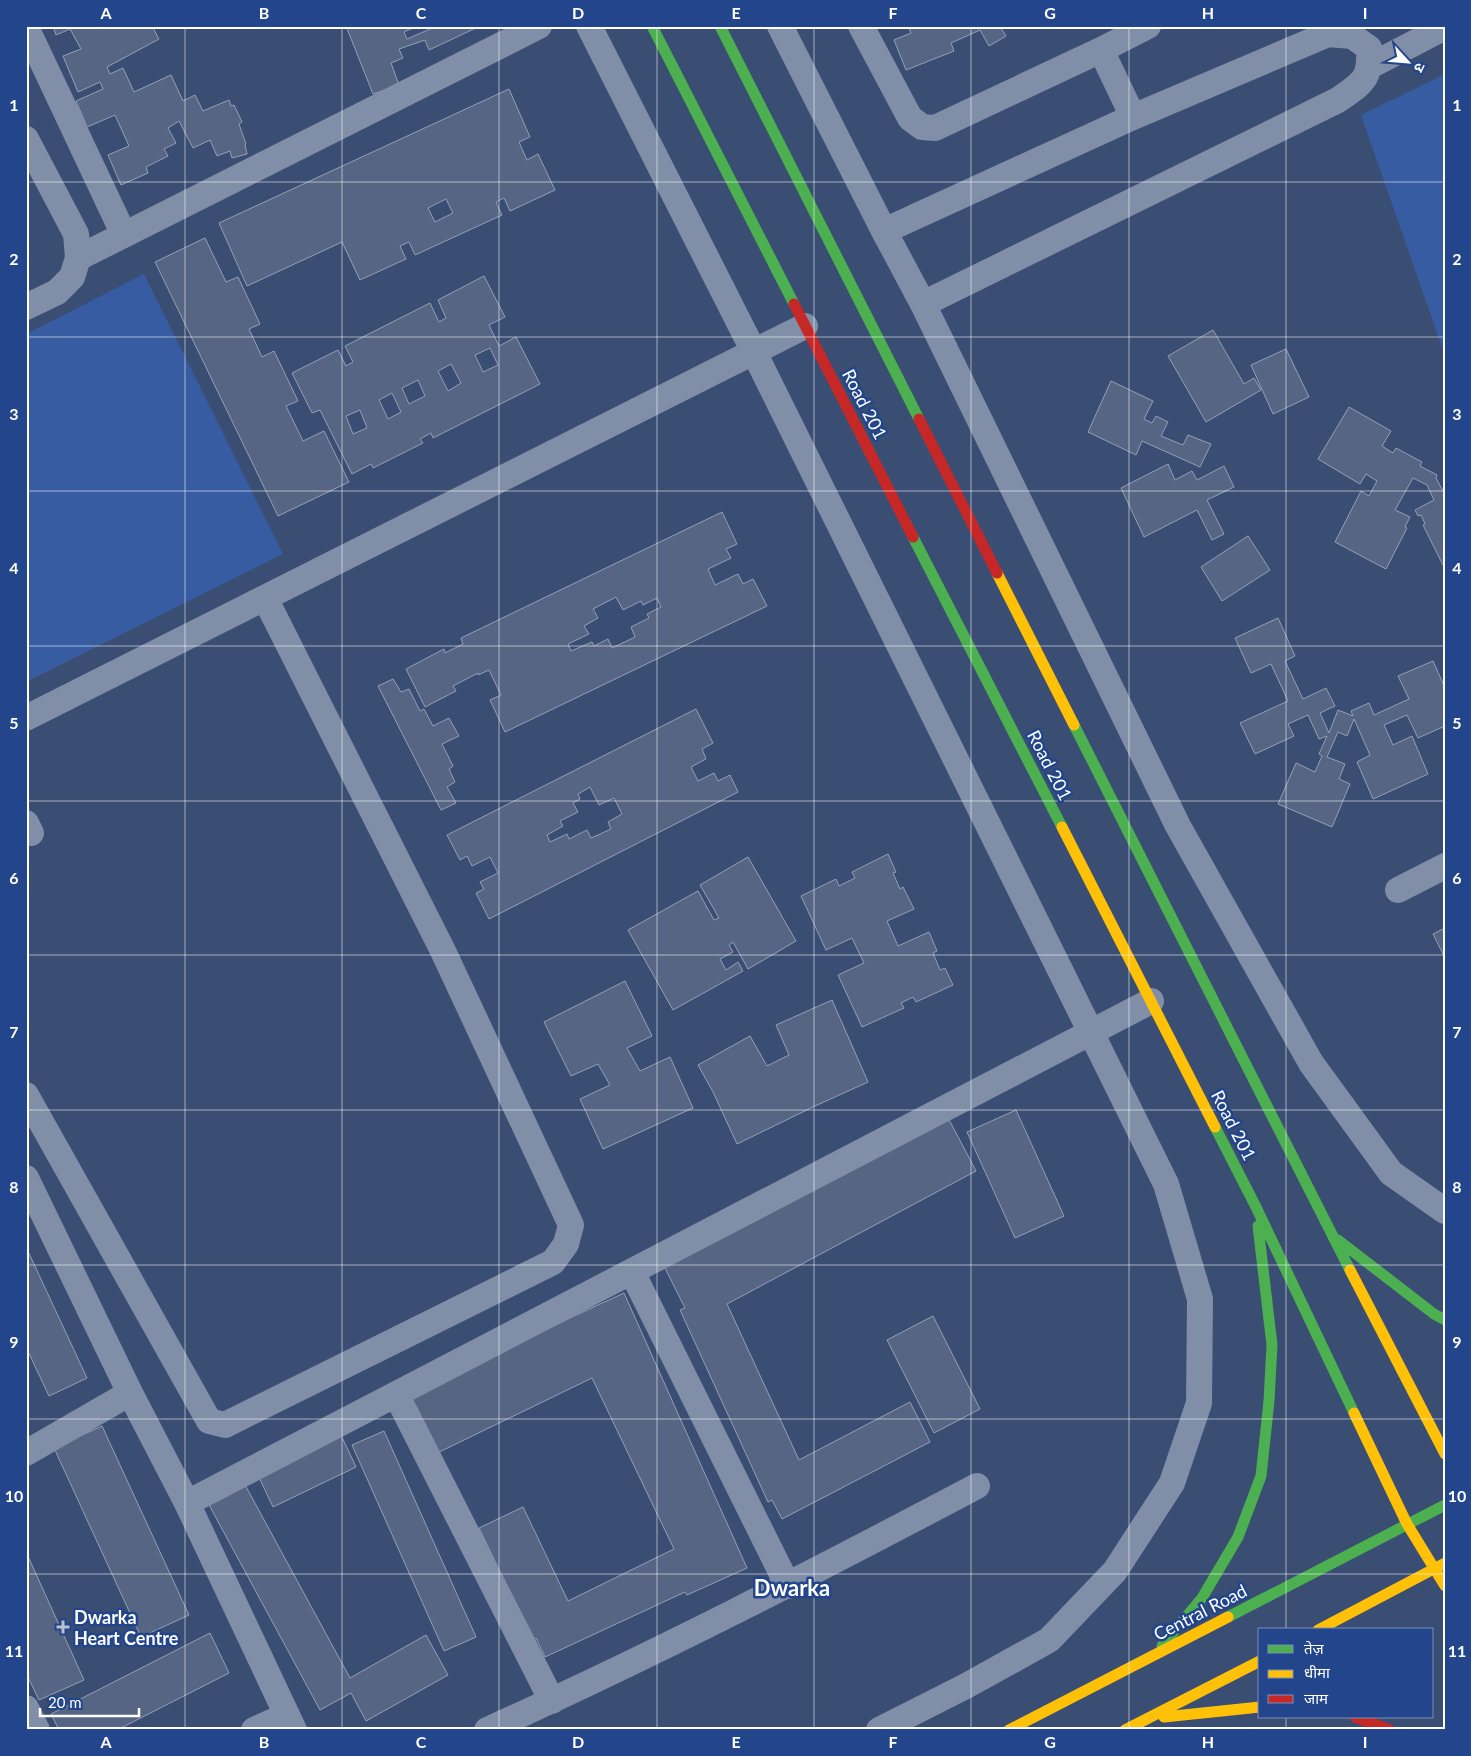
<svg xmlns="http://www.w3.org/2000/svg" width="1471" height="1756" font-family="Lato,'Noto Sans Devanagari',sans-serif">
	<rect width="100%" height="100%" fill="#3a4d73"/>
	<!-- green -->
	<path fill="#375ca1" d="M 1445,74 L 1445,356 L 1361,115 Z
		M 144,274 L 283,554 L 30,680 L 26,672 L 26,334 Z"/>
	<!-- building -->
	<path fill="#566584" stroke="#95a0b6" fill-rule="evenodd" d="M 53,26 L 152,26 L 159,39 L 107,67 L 110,74 L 123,68 L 134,92 L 171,75 L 183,101 L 195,95 L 203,111 L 229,100 L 231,106 L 234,105 L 242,122 L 239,124 L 246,144 L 245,145 L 247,154 L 232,158 L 230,151 L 217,156 L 210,140 L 193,148 L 179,121 L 168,128 L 176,143 L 164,149 L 168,156 L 146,167 L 148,173 L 121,185 L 108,155 L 129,146 L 115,115 L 87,127 L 76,101 L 103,89 L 100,82 L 78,92 L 63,56 L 81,49 L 70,29 L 56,35 Z
		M 346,26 L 415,26 L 415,27 L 404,32 L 407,39 L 437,26 L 478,27 L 429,50 L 425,40 L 399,49 L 403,58 L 391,63 L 399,85 L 373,94 Z
		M 908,26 L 1004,26 L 1001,28 L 1006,36 L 989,46 L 980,30 L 951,43 L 954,51 L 906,70 L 894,40 L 911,33 Z
		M 509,89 L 530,137 L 519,142 L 527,160 L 538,154 L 555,190 L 510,211 L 504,198 L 496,202 L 502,215 L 415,255 L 409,242 L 400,246 L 406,259 L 360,280 L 342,242 L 247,286 L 219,223 ZM 446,199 L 453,213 L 435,222 L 428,208 Z
		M 205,238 L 226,282 L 238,277 L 260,324 L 249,329 L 262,357 L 274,351 L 298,401 L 286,406 L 303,441 L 324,431 L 349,482 L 278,516 L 155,262 Z
		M 484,276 L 505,317 L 489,325 L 499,346 L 516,337 L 540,384 L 433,438 L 431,433 L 420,439 L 423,443 L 373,468 L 371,464 L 352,474 L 320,410 L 312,413 L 292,373 L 338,350 L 346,366 L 353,362 L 345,346 L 430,303 L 439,322 L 446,318 L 438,300 ZM 490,348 L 498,365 L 483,372 L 475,355 ZM 451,364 L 461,383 L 448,391 L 438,371 ZM 418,380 L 425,396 L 409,404 L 402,388 ZM 392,393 L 401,412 L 388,419 L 379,400 ZM 360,410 L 367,428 L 353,434 L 346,416 Z
		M 1213,330 L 1244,384 L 1254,378 L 1261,390 L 1206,422 L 1168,356 Z
		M 1286,349 L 1309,397 L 1273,414 L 1251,365 Z
		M 1111,381 L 1153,401 L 1144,419 L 1152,423 L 1156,416 L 1168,422 L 1161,436 L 1183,445 L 1188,435 L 1211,444 L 1200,467 L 1142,441 L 1136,455 L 1088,432 Z
		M 1349,407 L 1391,431 L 1382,446 L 1393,453 L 1396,448 L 1422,462 L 1420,466 L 1437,475 L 1436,478 L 1445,495 L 1445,569 L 1423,525 L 1425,524 L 1421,515 L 1418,516 L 1415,510 L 1434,500 L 1427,485 L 1413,478 L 1395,510 L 1410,517 L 1405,527 L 1407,528 L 1386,569 L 1335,542 L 1361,491 L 1369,496 L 1377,481 L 1366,474 L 1360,484 L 1318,459 Z
		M 1168,464 L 1175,480 L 1192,471 L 1197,480 L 1224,466 L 1234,487 L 1207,500 L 1224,534 L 1212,540 L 1197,510 L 1144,537 L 1121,488 Z
		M 722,512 L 737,544 L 726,549 L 731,558 L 708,569 L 715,585 L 738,574 L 743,584 L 753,579 L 767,606 L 505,732 L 490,700 L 501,695 L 489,670 L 478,675 L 478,673 L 453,686 L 456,691 L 425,707 L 406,669 L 444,649 L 445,653 L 463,644 L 461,638 ZM 616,597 L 623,610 L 641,601 L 643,605 L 657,598 L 661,607 L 647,614 L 649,618 L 631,627 L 635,637 L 612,648 L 608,639 L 594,646 L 592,642 L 571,651 L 568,644 L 589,634 L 584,626 L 598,618 L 593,609 Z
		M 1248,536 L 1270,570 L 1222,601 L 1201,567 Z
		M 1278,618 L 1295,656 L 1285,661 L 1303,699 L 1326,688 L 1335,706 L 1320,713 L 1329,733 L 1338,710 L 1353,716 L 1351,711 L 1369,703 L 1374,715 L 1409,699 L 1398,676 L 1433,661 L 1445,688 L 1445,726 L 1418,738 L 1407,715 L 1384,725 L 1393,745 L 1412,736 L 1428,774 L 1373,799 L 1357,762 L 1370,755 L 1354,719 L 1347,736 L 1338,732 L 1327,757 L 1345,764 L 1339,779 L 1350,784 L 1332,827 L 1278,804 L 1296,763 L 1315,772 L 1322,756 L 1319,754 L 1327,736 L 1319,739 L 1308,715 L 1288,724 L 1294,736 L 1255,754 L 1240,723 L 1288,701 L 1271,664 L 1251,673 L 1235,638 Z
		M 393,679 L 401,692 L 409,689 L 420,711 L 424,709 L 433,726 L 449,718 L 459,736 L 442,744 L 453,766 L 449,769 L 455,782 L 447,787 L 456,803 L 441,810 L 378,686 Z
		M 696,709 L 713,743 L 702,749 L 706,759 L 691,767 L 698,781 L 714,773 L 718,781 L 730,775 L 738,792 L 489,919 L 476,893 L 484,889 L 480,882 L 498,873 L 490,857 L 472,866 L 467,856 L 460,860 L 447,835 ZM 590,787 L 599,805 L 614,798 L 622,814 L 608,822 L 611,829 L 598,835 L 591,838 L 587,830 L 569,839 L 567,834 L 550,842 L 547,835 L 563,826 L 560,821 L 578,812 L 573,803 L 580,799 L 578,794 Z
		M 888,854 L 896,872 L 893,873 L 900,889 L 903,887 L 914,909 L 887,921 L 898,946 L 929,932 L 937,951 L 933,953 L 940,970 L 945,968 L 953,985 L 916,1002 L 913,997 L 901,1003 L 904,1008 L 862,1027 L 838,975 L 864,963 L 852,938 L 826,950 L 801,896 L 836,879 L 839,886 L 855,878 L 852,872 Z
		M 748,857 L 796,941 L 748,969 L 733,942 L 729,945 L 733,952 L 720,959 L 726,970 L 738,962 L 743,971 L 673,1010 L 628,930 L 698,891 L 714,920 L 719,918 L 700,885 Z
		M 1445,928 L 1445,958 L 1433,934 Z
		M 625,981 L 652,1036 L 627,1048 L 640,1071 L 670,1057 L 693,1108 L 603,1149 L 580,1099 L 610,1085 L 598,1064 L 571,1076 L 544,1022 Z
		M 832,1000 L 868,1082 L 815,1106 L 737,1144 L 713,1092 L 698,1065 L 750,1036 L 767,1066 L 789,1055 L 776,1025 Z
		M 1016,1110 L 1064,1216 L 1015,1238 L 967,1132 Z
		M 945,1112 L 976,1171 L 727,1304 L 799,1460 L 910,1402 L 930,1442 L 782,1519 L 772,1500 L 768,1502 L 680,1310 L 685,1308 L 662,1262 Z
		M 26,1247 L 87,1378 L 49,1396 L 26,1347 Z
		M 624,1293 L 747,1568 L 687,1595 L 685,1592 L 545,1657 L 536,1638 L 533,1641 L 479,1528 L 523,1507 L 568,1601 L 674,1549 L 592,1378 L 431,1456 L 404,1400 L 570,1318 Z
		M 933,1316 L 980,1409 L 934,1433 L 887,1340 Z
		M 102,1426 L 189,1615 L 141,1637 L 54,1448 Z
		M 384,1431 L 476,1637 L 444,1651 L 352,1445 Z
		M 340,1433 L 356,1467 L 273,1507 L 257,1473 Z
		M 244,1483 L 350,1678 L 426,1635 L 448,1675 L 366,1721 L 351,1693 L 320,1710 L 208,1503 Z
		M 26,1552 L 84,1680 L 39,1700 L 26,1673 Z
		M 210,1633 L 229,1673 L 117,1730 L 59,1730 L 51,1714 Z"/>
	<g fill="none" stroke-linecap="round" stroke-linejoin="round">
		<!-- street -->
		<path stroke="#818ea8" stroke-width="26" d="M 589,26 L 754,352 L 1166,1184 L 1200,1299 L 1199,1403 L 1172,1483 L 1115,1571 L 1049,1640 L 966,1686 L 879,1730
			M 780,26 L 884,231 L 923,304 L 1178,826 L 1311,1063 L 1391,1173 L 1445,1211
			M 861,26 L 910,118 L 922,127 L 935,128 L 1101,50
			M 26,27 L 124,235
			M 1370,66 L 1445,27
			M 1133,117 L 1101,50 L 1148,26
			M 26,139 L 76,234 L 78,258 L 72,277 L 57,292 L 26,307
			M 884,231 L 1133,117 L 1328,34 L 1352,36 L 1369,48 C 1371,80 1362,83 1338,100 L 923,304
			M 78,258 L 539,26
			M 26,718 L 805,326
			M 26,823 L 31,833
			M 1398,890 L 1445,866
			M 26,1095 L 209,1421 L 225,1425 L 553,1262 L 566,1244 L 571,1225 L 443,951 L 265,598
			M 26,1178 L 130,1393 L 187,1503 L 294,1730
			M 632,1272 L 788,1586
			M 396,1394 L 552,1701
			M 26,1453 L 130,1393
			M 187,1503 L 1151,1001
			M 26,1708 L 37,1730
			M 254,1730 L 287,1715
			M 487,1730 C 654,1655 816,1571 977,1486"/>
		<!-- fast -->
		<path stroke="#4caf50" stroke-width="11" d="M 652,26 L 794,304
			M 720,26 L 919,419
			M 913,537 L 1062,827
			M 1074,725 L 1350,1270
			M 1215,1127 L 1256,1207 L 1354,1413
			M 1338,1240 L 1434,1314 L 1445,1320
			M 1228,1617 L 1445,1505
			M 1162,1646 L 1202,1598 L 1238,1537 L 1261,1476 L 1269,1401 L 1272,1345 L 1258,1226"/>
		<!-- slow -->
		<path stroke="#ffc107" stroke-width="11" d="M 997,573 L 1074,725
			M 1062,827 L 1215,1127
			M 1350,1270 L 1445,1454
			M 1354,1413 L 1407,1524 L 1445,1586
			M 1318,1630 L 1445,1563
			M 1164,1717 L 1260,1707
			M 1009,1730 L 1228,1617
			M 1125,1730 L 1260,1661"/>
		<!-- jam -->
		<path stroke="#c62828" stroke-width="11" d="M 794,304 L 913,537
			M 919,419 L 997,573
			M 1355,1717 L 1390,1730"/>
	</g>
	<!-- grid -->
	<path fill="none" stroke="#fff" stroke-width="1" stroke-opacity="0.55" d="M 185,26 L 185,1730M 342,26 L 342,1730M 499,26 L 499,1730M 657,26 L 657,1730M 814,26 L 814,1730M 971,26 L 971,1730M 1129,26 L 1129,1730M 1286,26 L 1286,1630M 26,182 L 1445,182M 26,337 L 1445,337M 26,491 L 1445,491M 26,646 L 1445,646M 26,801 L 1445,801M 26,955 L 1445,955M 26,1110 L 1445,1110M 26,1265 L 1445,1265M 26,1419 L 1445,1419M 26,1574 L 1445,1574M 1286,1717 L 1286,1730"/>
	<!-- markers -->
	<path fill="#bac1ce" stroke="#22458b" stroke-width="2" d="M60.5 1619.5h5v5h5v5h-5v5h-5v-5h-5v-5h5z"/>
	<g text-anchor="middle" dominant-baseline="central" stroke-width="5" stroke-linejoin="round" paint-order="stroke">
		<!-- street labels -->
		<g font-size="18" fill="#fff" stroke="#22458b">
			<text transform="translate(865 404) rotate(63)">Road 201</text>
			<text transform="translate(1050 765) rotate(63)">Road 201</text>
			<text transform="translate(1234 1125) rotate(63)">Road 201</text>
			<text transform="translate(1200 1612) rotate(-27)">Central Road</text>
		</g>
		<!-- poi labels -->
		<g font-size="18" font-weight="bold" fill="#fff" stroke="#22458b" text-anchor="start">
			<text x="74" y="1617">Dwarka<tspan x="74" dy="21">Heart Centre</tspan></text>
		</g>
		<!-- district labels -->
		<g font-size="22" font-weight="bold" fill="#fff" stroke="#22458b">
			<text x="792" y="1587">Dwarka</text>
		</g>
	</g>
	<!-- border -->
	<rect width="1471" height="1756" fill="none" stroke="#22458b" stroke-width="55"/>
	<!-- legend -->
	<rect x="1258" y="1628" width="175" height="90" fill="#22458b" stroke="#7a8fb9"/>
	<rect x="1268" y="1645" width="25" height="8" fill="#4caf50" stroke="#7a8fb9"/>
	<text x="1304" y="1654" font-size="15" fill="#ffffff">तेज़</text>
	<rect x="1268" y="1670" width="25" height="8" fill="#ffc107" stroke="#7a8fb9"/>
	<text x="1304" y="1678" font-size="15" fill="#ffffff">धीमा</text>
	<rect x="1268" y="1695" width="25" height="8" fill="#c62828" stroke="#7a8fb9"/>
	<text x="1304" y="1704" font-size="15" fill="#ffffff">जाम</text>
	<!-- north arrow -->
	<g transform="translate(1408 62) rotate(116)" stroke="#22458b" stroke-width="4" paint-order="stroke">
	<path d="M0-4L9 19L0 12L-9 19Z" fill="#ffffff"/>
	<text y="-8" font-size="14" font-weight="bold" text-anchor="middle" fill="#ffffff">उ</text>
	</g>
	<!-- scale -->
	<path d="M40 1708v8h99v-8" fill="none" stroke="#ffffff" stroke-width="2.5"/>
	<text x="48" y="1708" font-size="15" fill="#ffffff" stroke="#22458b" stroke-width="4" paint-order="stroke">20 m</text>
	<rect x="28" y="28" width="1416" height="1700" fill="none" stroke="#fff" stroke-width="2"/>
	<g font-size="16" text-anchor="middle" font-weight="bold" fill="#fff">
		<text x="106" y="19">A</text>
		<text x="264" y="19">B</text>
		<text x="421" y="19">C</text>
		<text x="578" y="19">D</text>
		<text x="736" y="19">E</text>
		<text x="893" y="19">F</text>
		<text x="1050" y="19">G</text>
		<text x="1208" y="19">H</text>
		<text x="1365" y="19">I</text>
		<text x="14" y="111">1</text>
		<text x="1457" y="111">1</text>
		<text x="14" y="265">2</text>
		<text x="1457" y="265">2</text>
		<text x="14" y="420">3</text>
		<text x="1457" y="420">3</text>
		<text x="14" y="574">4</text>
		<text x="1457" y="574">4</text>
		<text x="14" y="729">5</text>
		<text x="1457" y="729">5</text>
		<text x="14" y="884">6</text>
		<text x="1457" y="884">6</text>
		<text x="14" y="1038">7</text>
		<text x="1457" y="1038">7</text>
		<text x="14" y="1193">8</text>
		<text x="1457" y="1193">8</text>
		<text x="14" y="1348">9</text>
		<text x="1457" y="1348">9</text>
		<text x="14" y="1502">10</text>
		<text x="1457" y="1502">10</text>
		<text x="14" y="1657">11</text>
		<text x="1457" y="1657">11</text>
		<text x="106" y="1748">A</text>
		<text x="264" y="1748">B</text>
		<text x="421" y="1748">C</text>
		<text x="578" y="1748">D</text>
		<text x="736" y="1748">E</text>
		<text x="893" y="1748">F</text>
		<text x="1050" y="1748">G</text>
		<text x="1208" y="1748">H</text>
		<text x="1365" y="1748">I</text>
	</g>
</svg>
